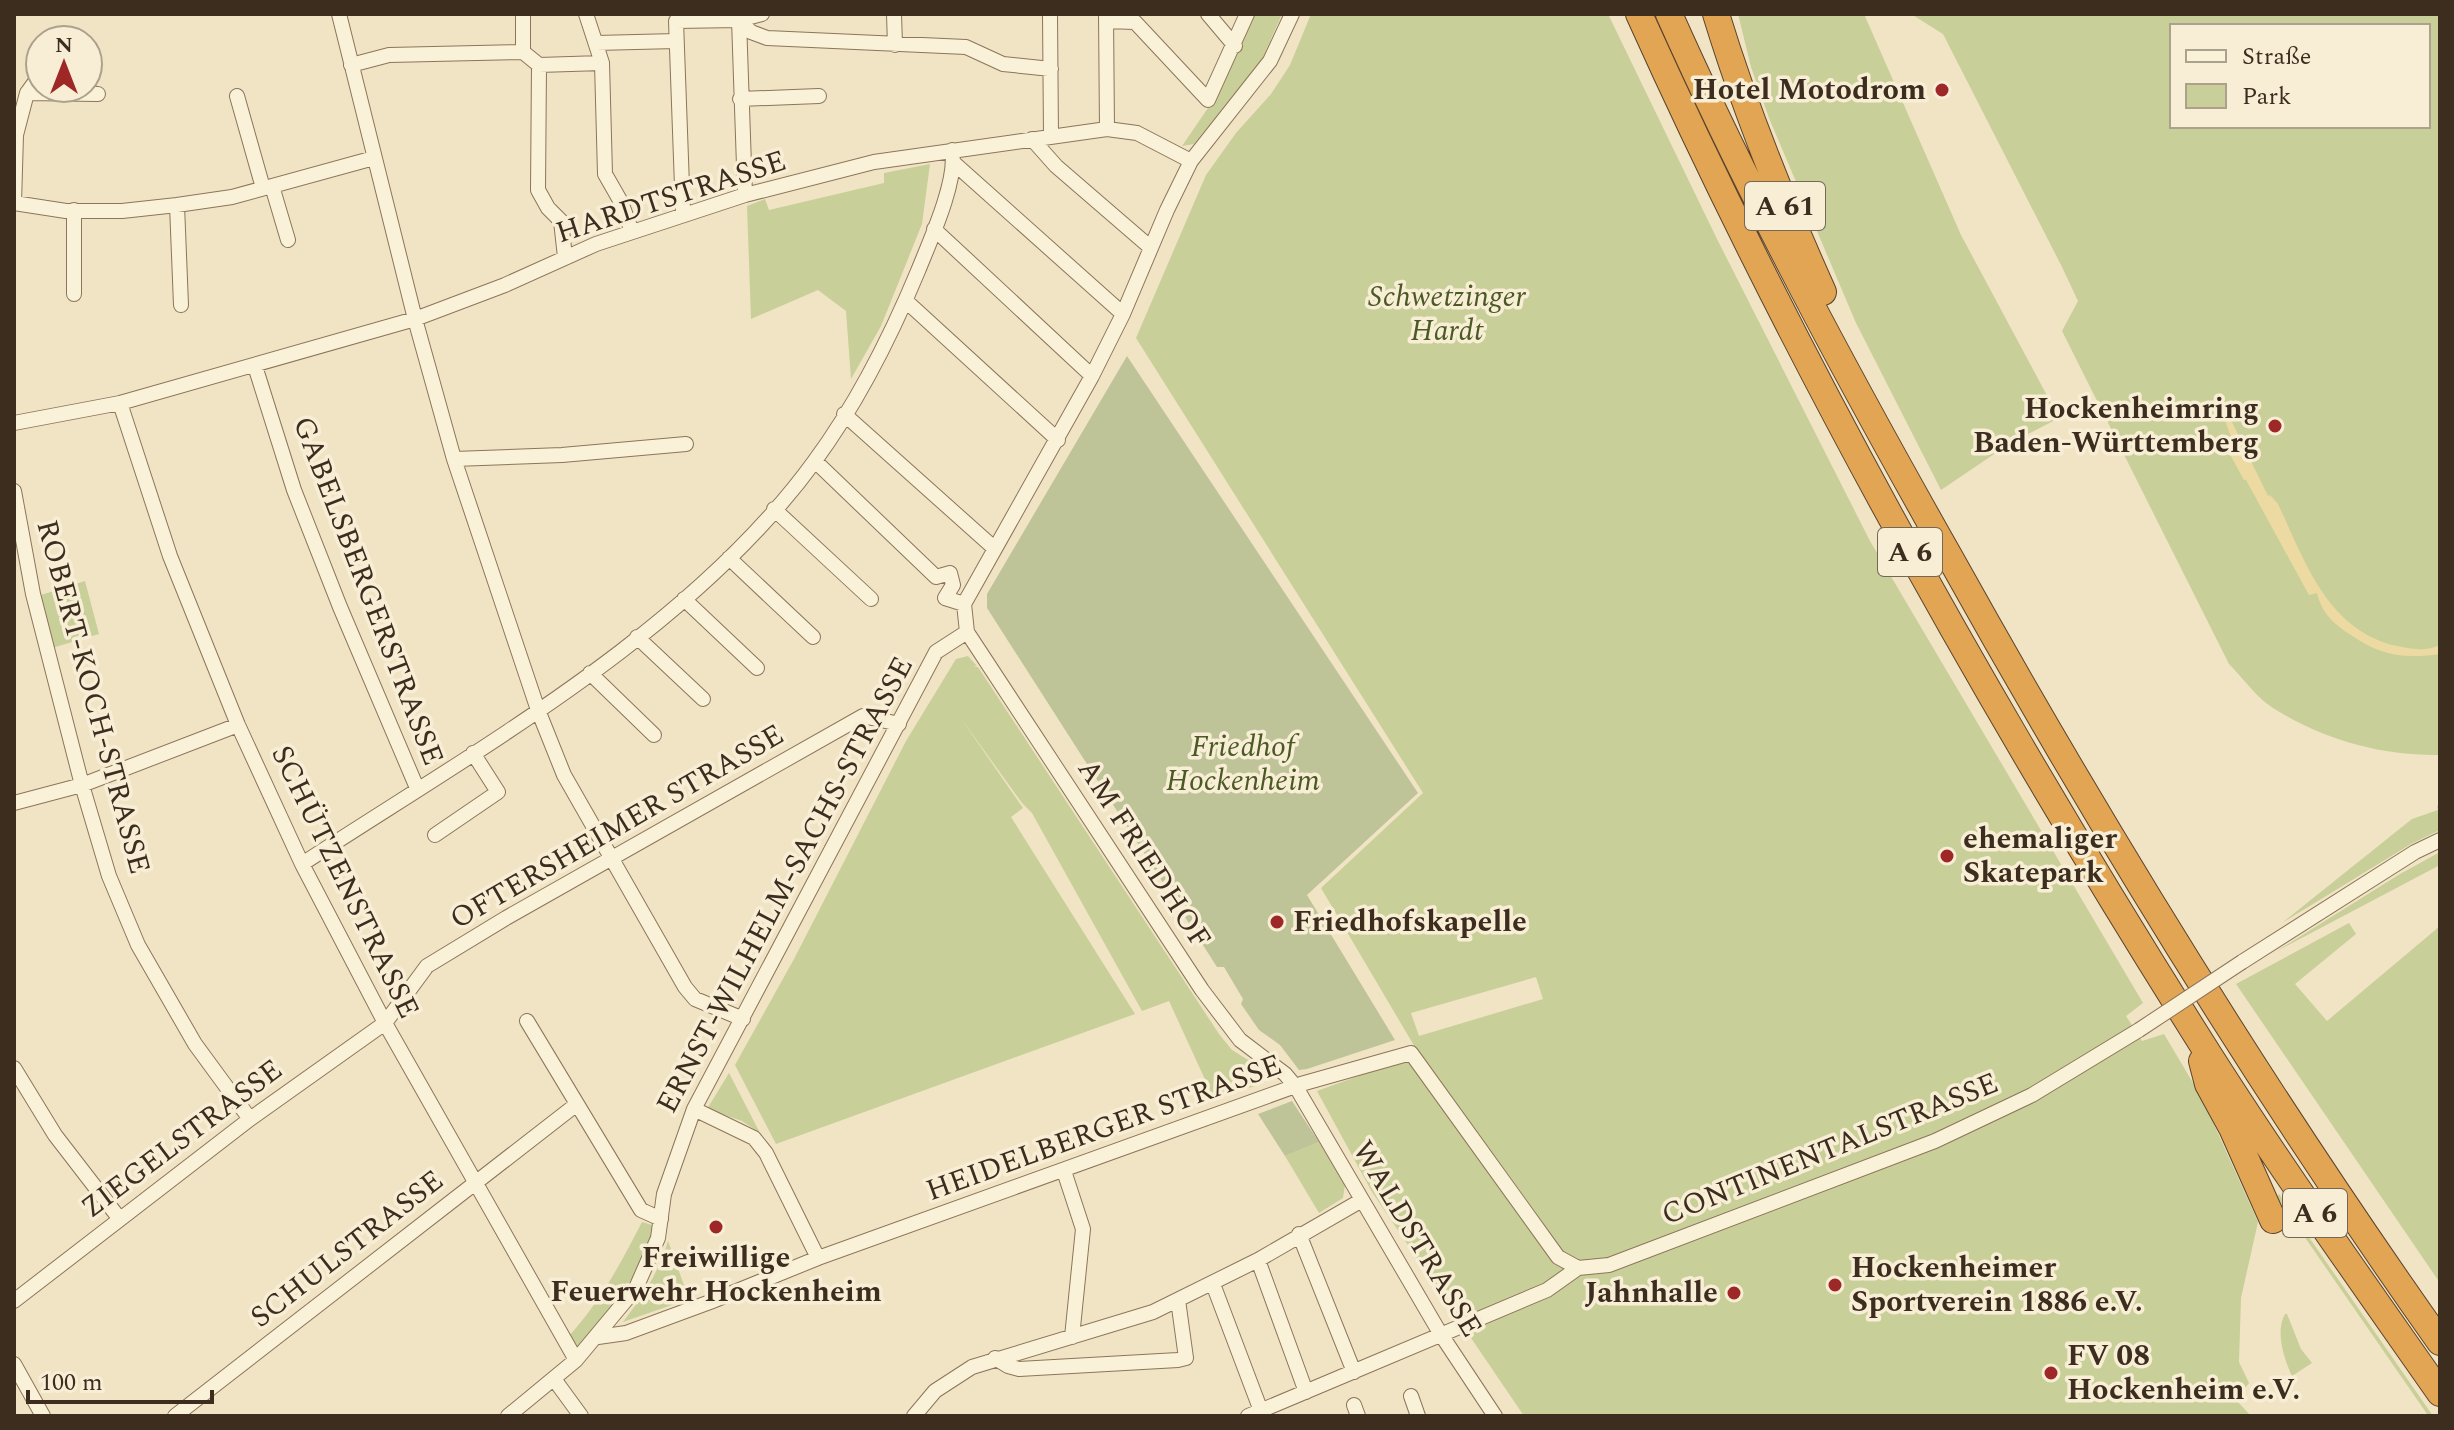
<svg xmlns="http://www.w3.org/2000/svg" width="2454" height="1430" font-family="Spectral,serif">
	<rect width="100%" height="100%" fill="#f0e4c5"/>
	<!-- green -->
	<path fill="#c8cf98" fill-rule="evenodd" d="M 1255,14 L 1282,14 L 1262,59 L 1194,144 L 1182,146 L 1221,89 Z
		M 1311,14 L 1608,14 L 1718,241 L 1870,541 L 2143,1003 L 2126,1016 L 2142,1041 L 2164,1034 L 2202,1098 L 2258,1222 L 2241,1298 L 2239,1362 L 2249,1383 L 2236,1400 L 2251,1416 L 1524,1416 L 1372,1192 L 1317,1091 L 1419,1054 L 1321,888 L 1423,793 L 1136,338 L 1206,175 L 1236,133 L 1271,94 L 1290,65 ZM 1536,977 L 1543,999 L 1419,1036 L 1411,1013 Z
		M 1738,14 L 1864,14 L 1961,235 L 2059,418 L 2009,444 L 1941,490 L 1856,323 L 1769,118 L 1751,67 Z
		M 1911,14 L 2440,14 L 2440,755 C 2382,756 2323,740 2273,708 C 2257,698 2243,678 2229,664 L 2062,331 L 2078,301 L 2062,267 L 1943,34 ZM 2172,26 L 2428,26 L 2428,126 L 2172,126 Z
		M 930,164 L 922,224 L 881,326 L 851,379 L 846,311 L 818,290 L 751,319 L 747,206 L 765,199 L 769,210 L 884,183 L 884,173 Z
		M 85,581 L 99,634 L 52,648 L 41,595 Z
		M 968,656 L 977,666 L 973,667 L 978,667 L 1219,1034 L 1232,1050 L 1263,1069 L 1266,1078 L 1261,1084 L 1214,1099 L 1169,1001 L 1142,1011 L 1032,813 L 1022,803 L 960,717 L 1023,808 L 1011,817 L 1135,1014 L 776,1144 L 735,1065 L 794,959 L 906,741 L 956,659 Z
		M 2440,805 L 2440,830 L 2411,844 L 2282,923 L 2412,819 L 2438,810 L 2437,806 Z
		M 2440,852 L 2440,865 L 2275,952 L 2400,874 Z
		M 2349,923 L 2356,934 L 2295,984 L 2327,1021 L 2440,926 L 2440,1283 L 2236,984 Z
		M 729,1073 L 760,1133 L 742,1121 L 707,1109 Z
		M 1319,1142 L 1345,1185 L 1343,1198 L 1319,1213 L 1285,1156 Z
		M 2279,1194 L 2433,1416 L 2428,1416 L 2425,1411 L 2277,1197 Z
		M 642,1222 L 655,1226 L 636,1273 L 578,1351 L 569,1336 C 600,1302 621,1263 642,1222 Z
		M 668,1241 L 689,1299 L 623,1322 C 643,1296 659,1272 668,1241 Z
		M 2285,1314 L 2287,1314 L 2301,1349 L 2312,1363 L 2292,1376 C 2284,1359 2275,1331 2285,1314 Z"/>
	<!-- sand -->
	<path fill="#eddaa2" d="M 2230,418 L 2268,496 L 2270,495 L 2278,504 C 2305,561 2327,630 2397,646 C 2413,649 2425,652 2440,645 L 2440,654 C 2404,659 2381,656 2351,635 C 2334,624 2322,614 2317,593 L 2309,595 L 2246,480 L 2244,480 L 2222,440 L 2231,437 L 2225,420 Z"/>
	<!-- cemetery -->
	<path fill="#bec498" d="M 1127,356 L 1418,793 L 1307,895 L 1395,1040 L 1307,1069 L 1299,1070 L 1280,1045 L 1259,1030 L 1241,1004 L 1243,999 L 1224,967 L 1217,967 L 987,608 L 987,594 Z
		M 1292,1101 L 1319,1142 L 1285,1156 L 1258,1114 Z"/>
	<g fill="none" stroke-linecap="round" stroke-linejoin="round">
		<!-- street casing -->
		<g stroke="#8c755a" stroke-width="16">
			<path id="street" d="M 339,14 L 415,319 L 454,459 L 538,710 L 564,775 L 685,987 L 695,999 L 743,1019
				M 523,14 L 523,52 L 539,65 L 538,190 L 548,208 L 561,221 L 565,257
				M 586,14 L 602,63 L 605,174 L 621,202 L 632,232
				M 894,14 L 895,45
				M 1050,14 L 1051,137
				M 1106,14 L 1107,129
				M 1208,14 L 1235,46
				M 1292,14 L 1270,61 L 1191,161 L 1167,210 L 1123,314 L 1092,376 L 964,604 L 967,632 L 1202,990 L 1240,1040 L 1285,1074 L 1296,1087 L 1440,1333 L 1495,1416
				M 739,20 L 751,32 L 767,38 L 966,47 L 1003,64 L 1051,69
				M 739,20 L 745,195
				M 1106,21 L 1135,22 L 1208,100 L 1247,14
				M 596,43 L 676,41
				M 351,65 L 389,55 L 523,52
				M 539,65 L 602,63
				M 27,93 L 40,75
				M 98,94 L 27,93 L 16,135 L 14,203 L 66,211 L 122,211 L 177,205 L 232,197 L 374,158
				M 237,96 L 263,188
				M 740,99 L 819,96
				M 1032,139 L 1056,166 L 1151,248
				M 955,164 L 1123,314
				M 272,186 L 288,240
				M 177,205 L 181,305
				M 74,210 L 74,294
				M 683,214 L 676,21 L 739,20 L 762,14
				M 934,229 L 1092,376
				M 906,301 L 1058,440
				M 255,366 L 294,490 L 340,607 L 417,788
				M 120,403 L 170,556 L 238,725 L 302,864 L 385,1023 L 576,1360
				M 844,414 L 994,548
				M 14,423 L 120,403 L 415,319 L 505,285 L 596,244 L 745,195 L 874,162 L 1107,129 L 1137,133 L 1191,161
				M 454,459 L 562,455 L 686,444
				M 815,461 L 936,577 L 950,573 L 953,585 L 945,598 L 964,604
				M 14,491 L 33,594 L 82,785 L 109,876 L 138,945 L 195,1044 L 250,1119
				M 774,509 L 871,599
				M 729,558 L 813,637
				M 684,599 L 757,668
				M 637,637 L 703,699
				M 590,673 L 654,735
				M 14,803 L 82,785 L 238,725
				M 435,835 L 498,792 L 473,753
				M 302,864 C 476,750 690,632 814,462 C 856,405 891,336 918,271 C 930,241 958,180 952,150
				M 2242,962 L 2415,852 L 2440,840
				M 527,1021 L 641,1210 L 661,1219
				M 14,1068 L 55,1135 L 119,1218
				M 694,1109 L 754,1138 L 766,1153 L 818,1258
				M 1064,1171 L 1083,1229 L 1072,1337
				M 1299,1234 L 1354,1372
				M 1258,1260 L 1306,1392
				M 1213,1284 L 1261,1411
				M 14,1301 L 250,1119 L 385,1023 L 427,966 L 506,918 L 863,716 L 899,724
				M 598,1337 L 626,1333 L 710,1302 L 818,1258 L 1301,1084 L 1411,1053 L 1558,1257 L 1578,1268
				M 995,1358 L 1008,1366 L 1019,1369 L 1178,1360 L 1186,1358 L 1178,1300
				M 14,1364 L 43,1416
				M 554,1379 L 581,1416
				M 1411,1396 L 1418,1416
				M 1354,1405 L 1358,1416
				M 175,1416 L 577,1104
				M 508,1416 L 576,1360 L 636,1288 L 658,1238 L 664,1194 L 694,1109 L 936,652 L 967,632
				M 914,1416 L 935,1391 L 972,1367 L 1153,1312 L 1258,1260 L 1362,1200
				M 1248,1416 L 1547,1290 L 1578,1268 L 1609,1265 L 1935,1141 L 2032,1095 L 2139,1030"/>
		</g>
		<!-- highway casing -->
		<g stroke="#5a432e" stroke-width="28">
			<path id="highway" d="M 1639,14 C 1797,365 1987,702 2192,1028 C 2270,1153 2356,1273 2440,1393
				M 1669,14 C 1752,200 1849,379 1949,556 C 2100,827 2261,1089 2440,1342
				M 1716,14 C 1745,109 1782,201 1823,292
				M 2202,1061 L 2208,1084 L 2232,1128 L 2273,1220"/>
		</g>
		<!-- street -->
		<use href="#street" stroke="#faf1d9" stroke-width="14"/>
		<!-- highway -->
		<use href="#highway" stroke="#e2a553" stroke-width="26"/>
		<!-- street-bridge casing -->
		<g stroke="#8c755a" stroke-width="16" stroke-linecap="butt">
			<path id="street-bridge" d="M 2139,1030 L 2242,962"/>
		</g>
		<!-- street-bridge -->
		<use href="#street-bridge" stroke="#faf1d9" stroke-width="14"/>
	</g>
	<!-- markers -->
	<g fill="#9e2827" stroke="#f7eed5" stroke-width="3">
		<circle cx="1942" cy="90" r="8"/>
		<circle cx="2275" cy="426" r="8"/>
		<circle cx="1947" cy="856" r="8"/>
		<circle cx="1277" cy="922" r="8"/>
		<circle cx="716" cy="1227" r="8"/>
		<circle cx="1835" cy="1285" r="8"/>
		<circle cx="1734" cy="1293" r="8"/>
		<circle cx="2051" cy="1373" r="8"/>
	</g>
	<g text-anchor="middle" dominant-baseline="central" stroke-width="7" stroke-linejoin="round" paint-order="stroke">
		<!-- shield labels -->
		<g fill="#f7eed5" stroke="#746756" stroke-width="2">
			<rect x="1745" y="182" width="80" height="48" rx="6"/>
			<rect x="1878" y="528" width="64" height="48" rx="6"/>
			<rect x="2283" y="1189" width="64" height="48" rx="6"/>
		</g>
		<g font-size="28" font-weight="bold" fill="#3c2d1f">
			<text x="1785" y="206">A 61</text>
			<text x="1910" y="552">A 6</text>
			<text x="2315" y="1213">A 6</text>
		</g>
		<!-- poi labels -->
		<g font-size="30" font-weight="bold" fill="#3c2d1f" stroke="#f7eed5" text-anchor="start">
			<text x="1926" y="90" text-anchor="end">Hotel Motodrom</text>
			<text x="2259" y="409" text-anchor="end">Hockenheimring<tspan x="2259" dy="34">Baden-Württemberg</tspan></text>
			<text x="1963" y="839">ehemaliger<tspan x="1963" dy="34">Skatepark</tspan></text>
			<text x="1293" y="922">Friedhofskapelle</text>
			<text x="716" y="1258" text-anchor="middle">Freiwillige<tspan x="716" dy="34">Feuerwehr Hockenheim</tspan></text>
			<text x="1851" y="1268">Hockenheimer<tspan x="1851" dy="34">Sportverein 1886 e.V.</tspan></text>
			<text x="1718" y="1293" text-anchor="end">Jahnhalle</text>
			<text x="2067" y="1356">FV 08<tspan x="2067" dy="34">Hockenheim e.V.</tspan></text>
		</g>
		<!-- street labels -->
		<g font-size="30" fill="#3c2d1f" stroke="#f7eed5">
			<text transform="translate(671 197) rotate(-18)">HARDTSTRASSE</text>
			<text transform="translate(368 591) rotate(69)">GABELSBERGERSTRASSE</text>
			<text transform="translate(93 697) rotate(75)">ROBERT-KOCH-STRASSE</text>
			<text transform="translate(617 827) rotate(-30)">OFTERSHEIMER STRASSE</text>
			<text transform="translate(1144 854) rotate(57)">AM FRIEDHOF</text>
			<text transform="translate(345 882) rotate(64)">SCHÜTZENSTRASSE</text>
			<text transform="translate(785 885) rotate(-62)">ERNST-WILHELM-SACHS-STRASSE</text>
			<text transform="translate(1104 1128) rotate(-20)">HEIDELBERGER STRASSE</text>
			<text transform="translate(182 1139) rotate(-37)">ZIEGELSTRASSE</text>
			<text transform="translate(1830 1149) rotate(-22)">CONTINENTALSTRASSE</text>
			<text transform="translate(1417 1239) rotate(59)">WALDSTRASSE</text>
			<text transform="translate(347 1249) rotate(-38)">SCHULSTRASSE</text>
		</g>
		<!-- park labels -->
		<g font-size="30" font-style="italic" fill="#4b5924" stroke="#f7eed5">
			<text x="1447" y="297">Schwetzinger<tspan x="1447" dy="34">Hardt</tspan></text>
			<text x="1243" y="747">Friedhof<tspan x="1243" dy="34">Hockenheim</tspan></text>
		</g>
	</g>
	<!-- border -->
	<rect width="2454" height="1430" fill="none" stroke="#3c2d1f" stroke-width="32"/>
	<!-- legend -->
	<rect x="2170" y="24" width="260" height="104" fill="#f7eed5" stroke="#aca18c" stroke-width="2"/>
	<rect x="2186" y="50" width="40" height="12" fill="#faf1d9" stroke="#aca18c" stroke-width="2"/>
	<text x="2242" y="64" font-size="24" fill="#3c2d1f">Straße</text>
	<rect x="2186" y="84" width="40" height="24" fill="#c8cf98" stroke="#aca18c" stroke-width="2"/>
	<text x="2242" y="104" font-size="24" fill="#3c2d1f">Park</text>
	<!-- north arrow -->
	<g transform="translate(64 64)"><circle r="38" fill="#f7eed5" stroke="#aca18c" stroke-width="2"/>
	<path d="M0-6L14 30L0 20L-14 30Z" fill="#9e2827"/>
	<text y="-12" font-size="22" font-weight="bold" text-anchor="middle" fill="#3c2d1f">N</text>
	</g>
	<!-- scale -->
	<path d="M28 1390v12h184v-12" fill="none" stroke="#3c2d1f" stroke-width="4"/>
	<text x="40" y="1390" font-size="24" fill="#3c2d1f" stroke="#f7eed5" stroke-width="6" paint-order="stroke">100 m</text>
</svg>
